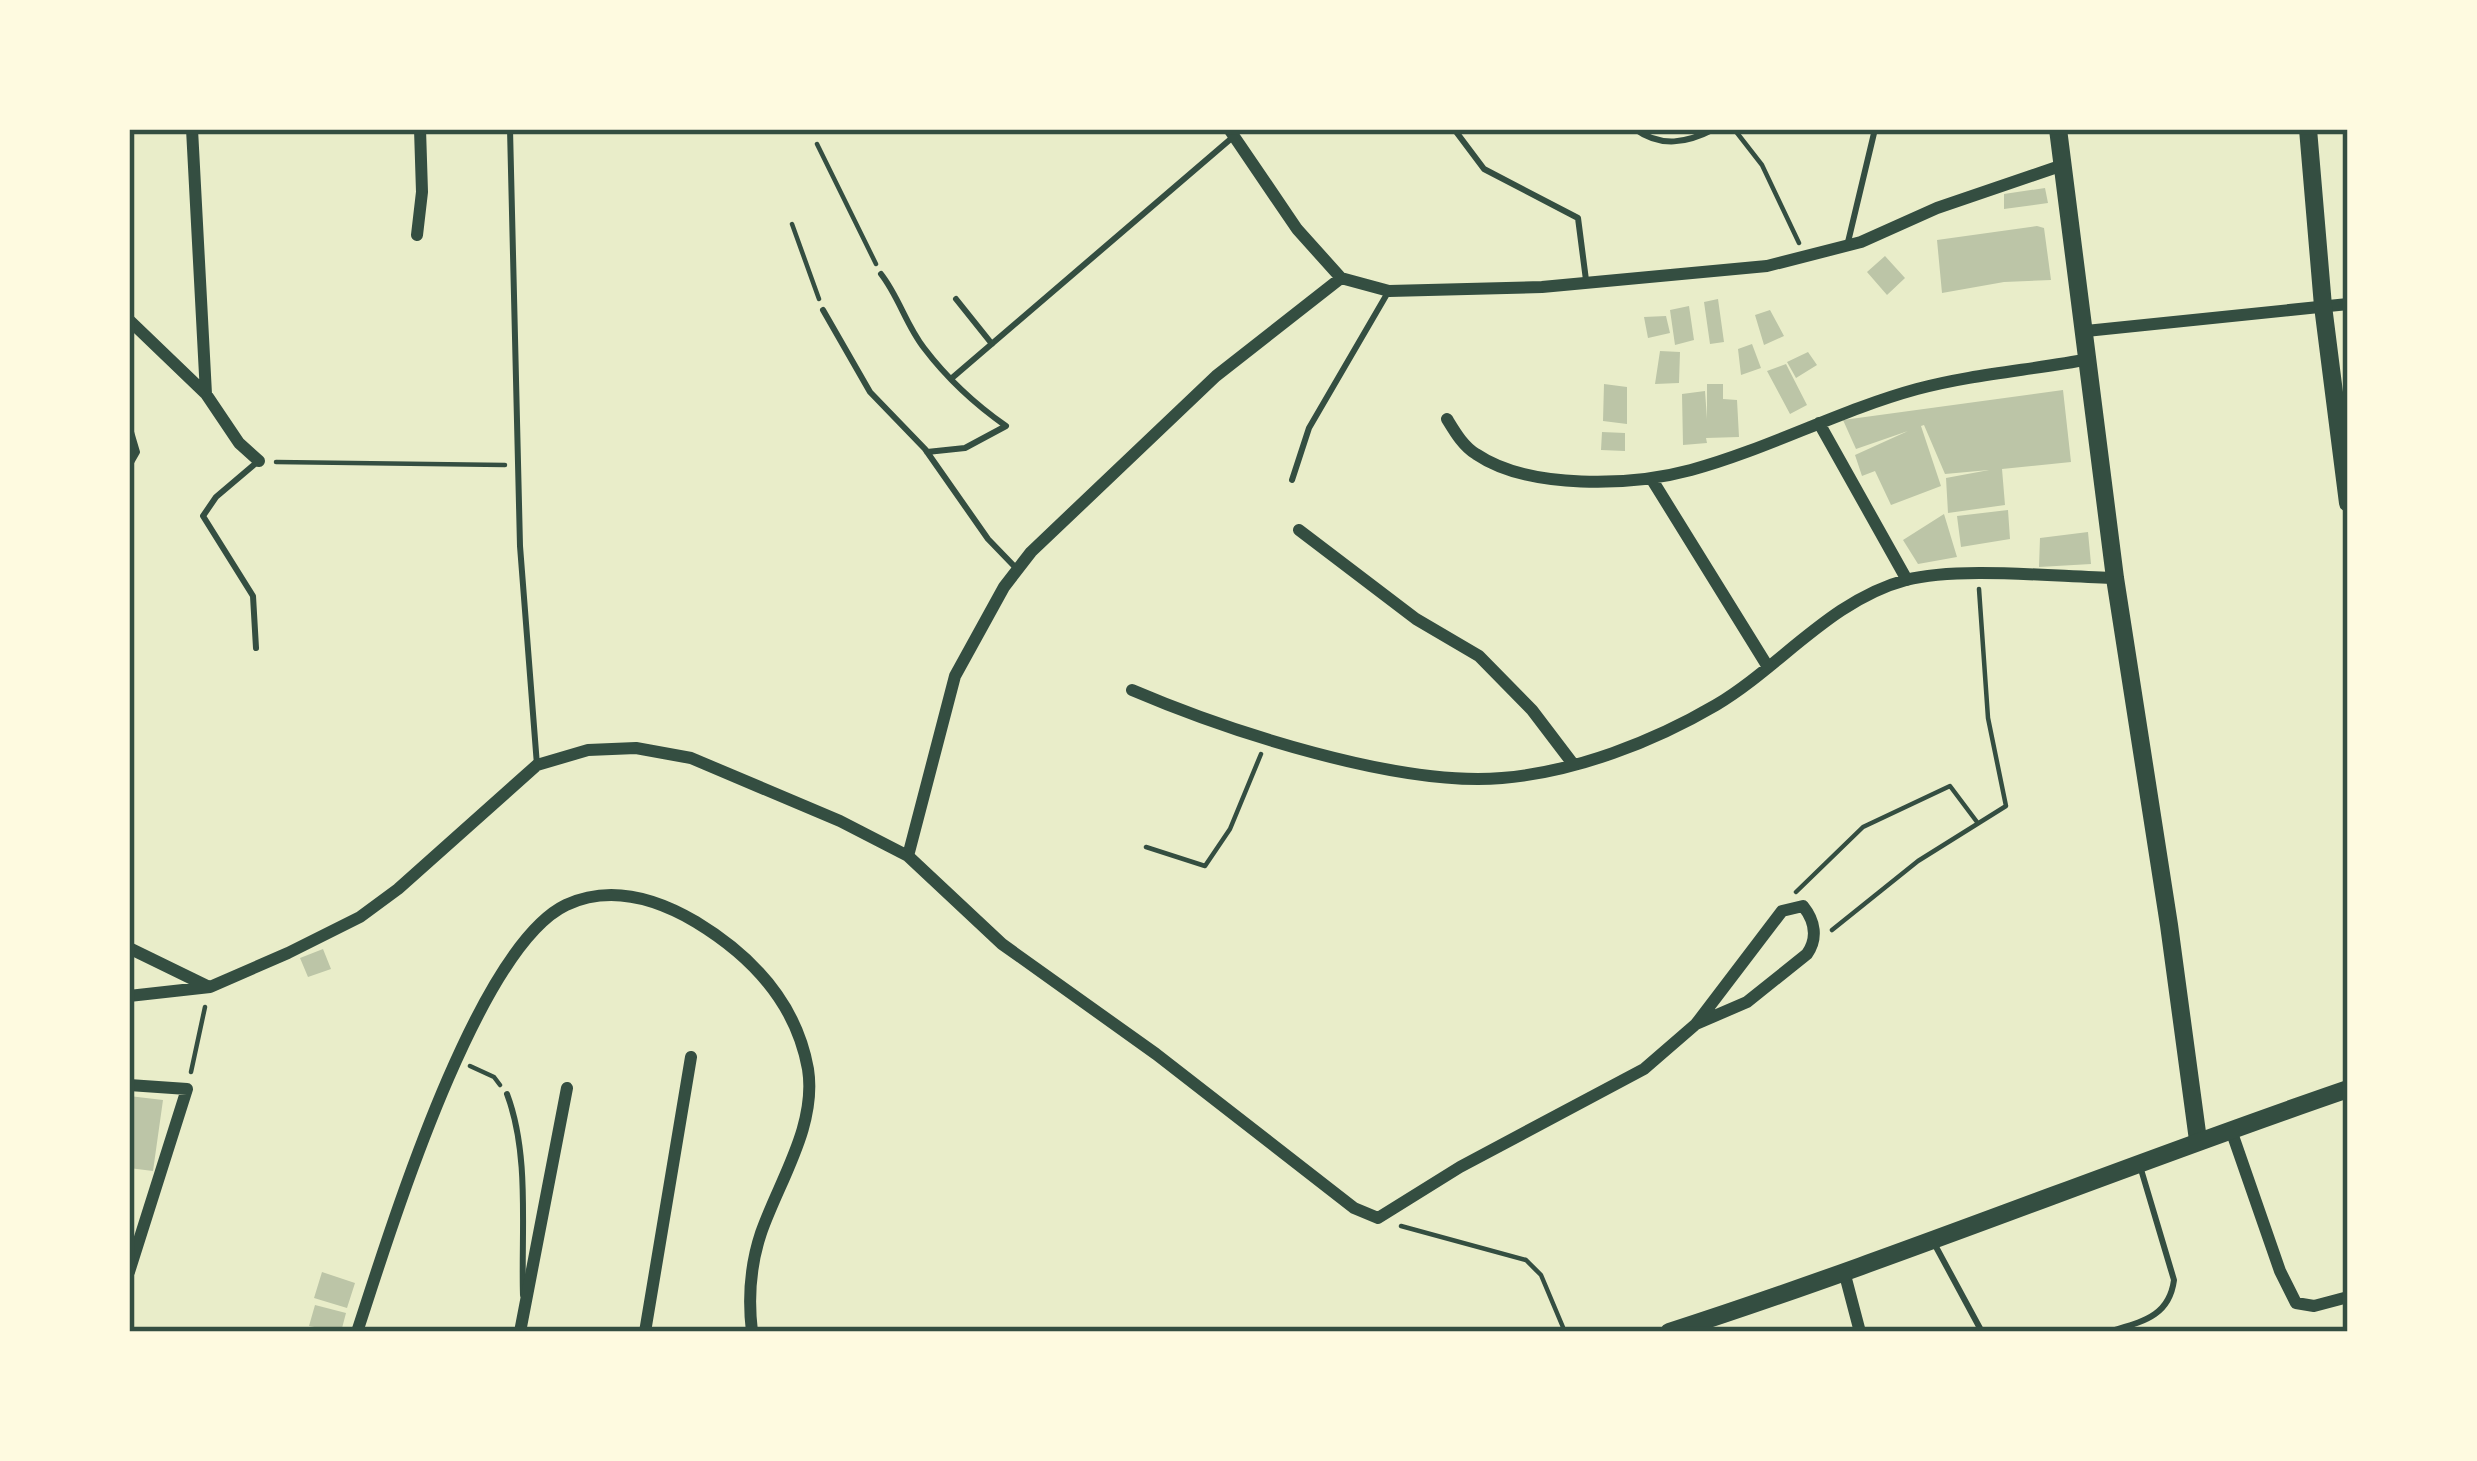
<svg xmlns="http://www.w3.org/2000/svg" width="2477" height="1461" font-family="Cabin,sans-serif">
	<rect width="100%" height="100%" fill="#e9edc9"/>
	<!-- building -->
	<path fill="#bcc5a7" d="M 2045,188 L 2048,203 L 2004,209 L 2004,194 Z
		M 2037,226 L 2044,228 L 2051,280 L 2004,282 L 1942,293 L 1937,240 Z
		M 1885,256 L 1905,278 L 1887,295 L 1867,272 Z
		M 1718,299 L 1724,342 L 1710,344 L 1704,302 Z
		M 1689,306 L 1694,340 L 1675,345 L 1670,310 Z
		M 1770,310 L 1784,336 L 1764,345 L 1755,315 Z
		M 1666,316 L 1670,333 L 1648,338 L 1644,317 Z
		M 1752,344 L 1761,368 L 1741,375 L 1738,349 Z
		M 1660,351 L 1680,352 L 1679,383 L 1655,384 Z
		M 1808,352 L 1817,365 L 1796,378 L 1787,362 Z
		M 1786,364 L 1807,405 L 1790,414 L 1767,371 Z
		M 1604,384 L 1627,387 L 1627,424 L 1603,421 Z
		M 1707,384 L 1723,384 L 1723,399 L 1737,400 L 1739,437 L 1706,438 L 1707,443 L 1683,445 L 1682,394 L 1705,391 L 1707,419 Z
		M 2063,390 L 2071,462 L 2002,469 L 2005,505 L 1948,513 L 1946,478 L 1989,470 L 1945,474 L 1924,425 L 1921,426 L 1941,486 L 1891,505 L 1875,471 L 1862,476 L 1855,455 L 1908,431 L 1856,449 L 1843,420 Z
		M 1602,432 L 1625,433 L 1625,451 L 1601,450 Z
		M 2008,510 L 2010,539 L 1961,547 L 1957,516 Z
		M 1944,514 L 1957,557 L 1918,564 L 1903,540 Z
		M 2088,532 L 2091,564 L 2039,567 L 2040,538 Z
		M 323,949 L 331,969 L 308,977 L 300,958 Z
		M 129,1096 L 163,1100 L 153,1171 L 129,1168 Z
		M 322,1272 L 355,1283 L 347,1308 L 314,1298 Z
		M 315,1305 L 346,1313 L 341,1332 L 309,1326 Z"/>
	<g fill="none" stroke-linecap="round" stroke-linejoin="round">
		<!-- path -->
		<path stroke="#344e41" stroke-width="4.5" d="M 1734,129 L 1762,165 L 1799,243
			M 817,144 L 876,264
			M 792,224 L 819,299
			M 276,462 L 505,465
			M 1146,847 L 1205,866 L 1230,829 L 1261,754
			M 1796,892 L 1863,827 L 1950,786 L 1977,822
			M 1832,930 L 1918,861 L 2006,806 L 1988,718 L 1979,589
			M 470,1066 L 494,1077 L 500,1085
			M 191,1072 L 205,1007
			M 1401,1226 L 1526,1260 L 1541,1275 L 1565,1332"/>
		<!-- service -->
		<path stroke="#344e41" stroke-width="6" d="M 510,129 L 520,546 L 537,765
			M 1454,129 L 1484,169 L 1578,218 L 1586,280
			M 1635,129 C 1661,148 1687,143 1714,129
			M 1848,242 L 1875,129
			M 881,274 C 899,297 906,325 924,348 C 946,377 976,405 1006,426 L 965,448 L 927,452
			M 956,299 L 992,344
			M 823,310 L 870,392 L 925,449 L 988,539 L 1015,567
			M 952,378 L 1233,137
			M 129,425 L 137,452 L 129,466
			M 1292,480 L 1309,428 L 1387,294
			M 256,648 L 253,596 L 203,516 L 216,497 L 256,463
			M 507,1094 C 530,1155 521,1231 523,1295
			M 1935,1245 L 1982,1332
			M 2108,1332 C 2140,1322 2169,1318 2174,1280 L 2140,1166"/>
		<!-- minor -->
		<path stroke="#344e41" stroke-width="12" d="M 192,129 L 206,394
			M 1229,129 L 1297,229 L 1341,278
			M 417,235 L 422,192 L 420,129
			M 129,320 L 206,394 L 239,443 L 259,461
			M 2086,331 L 2348,304
			M 1447,419 C 1455,432 1463,446 1476,454 C 1529,490 1632,486 1691,470 C 1768,449 1840,410 1917,389 C 1973,374 2032,370 2089,359
			M 1819,423 L 1907,580
			M 1651,478 L 1768,667
			M 1299,530 L 1416,619 L 1479,656 L 1532,710 L 1573,764
			M 1132,690 C 1228,731 1398,787 1502,778 C 1575,772 1653,742 1716,705 C 1780,667 1831,600 1906,580 C 1958,566 2058,577 2115,578
			M 908,856 L 955,676 L 1004,587 L 1031,552 L 1216,376 L 1341,278 L 1389,291 L 1542,287 L 1767,266 L 1861,242 L 1937,208 L 2063,165
			M 129,948 L 209,987
			M 129,996 L 210,987 L 288,953 L 360,917 L 398,889 L 537,765 L 588,750 L 636,748 L 691,758 L 840,821 L 908,856 L 1002,944 L 1156,1054 L 1354,1208 L 1378,1218 L 1460,1167 L 1644,1069 L 1696,1024 L 1782,911 L 1803,906 C 1815,921 1818,938 1807,954 L 1747,1002 L 1696,1024
			M 129,1085 L 187,1089 L 129,1272
			M 2231,1130 L 2280,1271 L 2296,1303 L 2314,1306 L 2348,1297
			M 1845,1275 L 1860,1332
			M 357,1332 C 389,1235 476,948 566,905 C 611,884 657,899 696,922 C 752,956 796,1002 808,1069 C 817,1126 779,1181 761,1233 C 750,1266 748,1299 752,1332
			M 520,1332 L 567,1088
			M 645,1332 L 691,1057"/>
		<!-- secondary -->
		<path stroke="#344e41" stroke-width="18" d="M 2058,129 L 2115,578 L 2169,925 L 2198,1140"/>
		<!-- primary -->
		<path stroke="#344e41" stroke-width="18" d="M 2308,129 L 2323,306 L 2348,503
			M 1669,1332 C 1898,1258 2120,1167 2348,1089"/>
	</g>
	<!-- border -->
	<rect width="2477" height="1461" fill="none" stroke="#fefae0" stroke-width="264"/>
	<rect x="132" y="132" width="2213" height="1197" fill="none" stroke="#344e41" stroke-width="4.5"/>
</svg>
